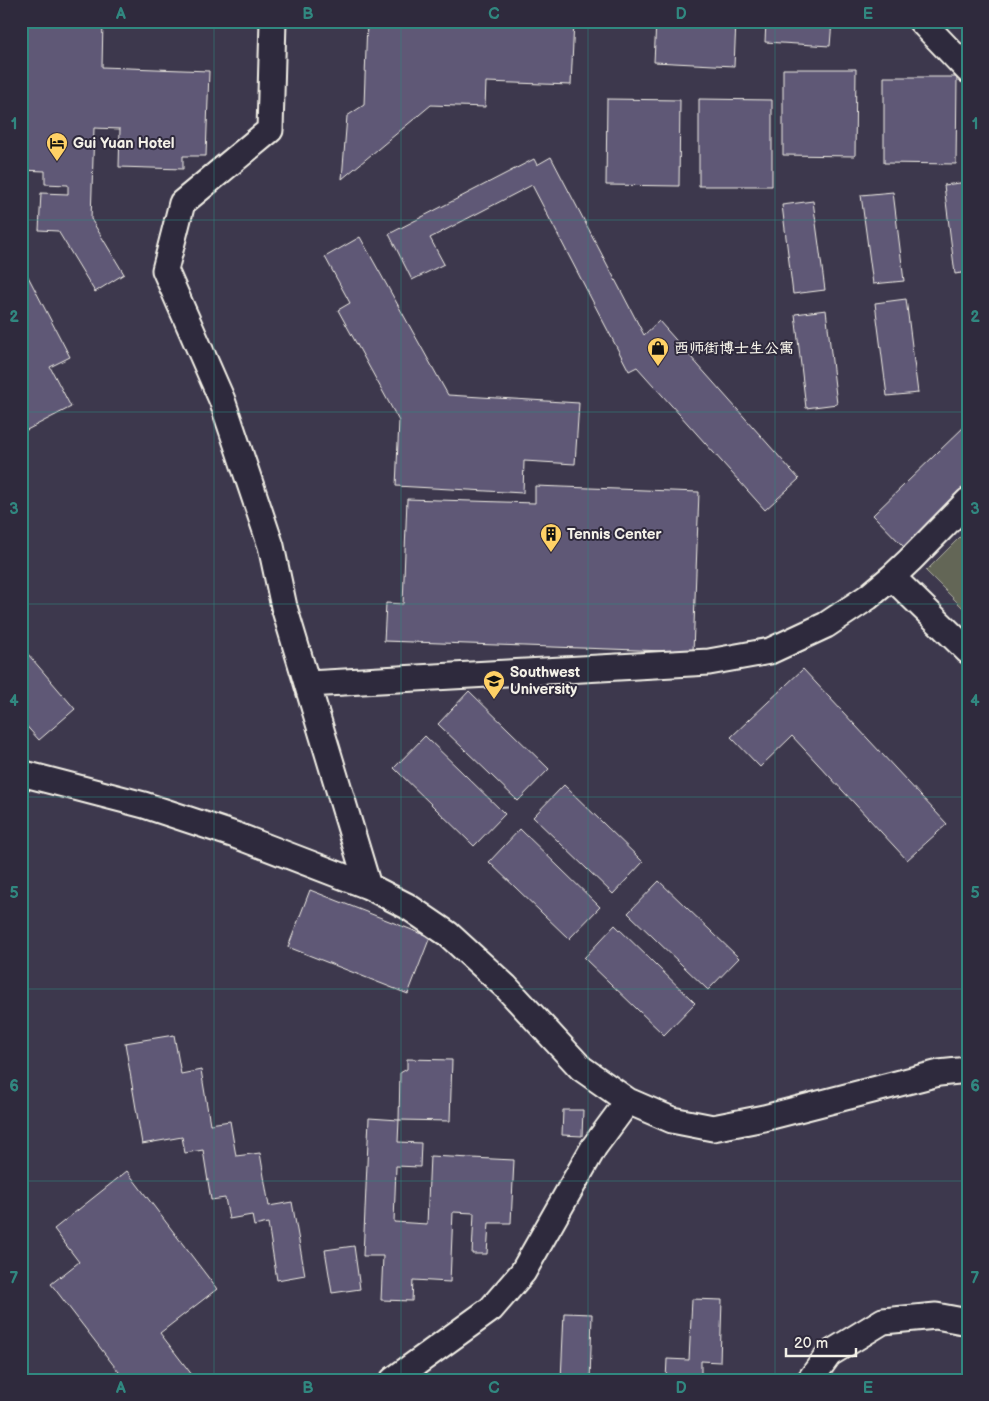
<svg xmlns="http://www.w3.org/2000/svg" width="989" height="1401" font-family="'Balsamiq Sans','LXGW WenKai TC',sans-serif">
	<rect width="100%" height="100%" fill="#2f2a3d"/>
	<filter id="ink" filterUnits="userSpaceOnUse"><feTurbulence type="fractalNoise" baseFrequency=".02" numOctaves="2"/><feDisplacementMap in="SourceGraphic" scale="10" xChannelSelector="R" yChannelSelector="G"/><feConvolveMatrix kernelMatrix="1 2 1 2 8 2 1 2 1" color-interpolation-filters="sRGB"/></filter>
	<g filter="url(#ink)">
		<!-- built -->
		<path fill="#3d384e" d="M 21,21 L 968,21 L 968,1380 L 21,1380 Z"/>
		<!-- green -->
		<path fill="#636657" stroke="#acaca0" d="M 968,529 L 968,613 L 926,571 Z"/>
		<!-- building -->
		<path fill="#5f5976" stroke="#f4f1e8" d="M 21,21 L 103,21 L 102,67 L 209,71 L 206,156 L 183,156 L 183,169 L 119,167 L 120,129 L 94,128 L 91,219 L 124,274 L 95,292 L 58,231 L 39,230 L 41,193 L 68,194 L 68,185 L 45,184 L 45,171 L 21,170 L 21,126 L 25,39 L 21,39 Z
			M 367,21 L 574,21 L 571,85 L 486,82 L 485,107 L 431,105 L 342,179 L 347,116 L 364,105 Z
			M 656,21 L 736,21 L 734,66 L 654,62 Z
			M 766,21 L 832,21 L 830,46 L 765,42 Z
			M 783,69 L 856,69 L 855,156 L 783,155 Z
			M 884,77 L 957,77 L 956,164 L 884,163 Z
			M 607,99 L 680,100 L 679,186 L 606,185 Z
			M 699,99 L 772,100 L 772,186 L 699,186 Z
			M 551,157 L 644,335 L 659,321 L 799,479 L 765,510 L 637,367 L 629,371 L 532,185 L 430,238 L 444,264 L 412,280 L 389,234 L 534,159 L 537,165 Z
			M 968,182 L 968,272 L 955,274 L 944,185 Z
			M 893,192 L 904,281 L 873,284 L 861,195 Z
			M 813,201 L 825,290 L 793,294 L 782,205 Z
			M 360,237 L 448,395 L 579,403 L 575,464 L 524,461 L 523,493 L 396,486 L 399,421 L 338,310 L 350,303 L 325,257 Z
			M 21,263 L 70,357 L 50,367 L 71,407 L 21,433 Z
			M 906,299 L 918,393 L 887,396 L 875,303 Z
			M 826,310 L 837,404 L 806,408 L 795,314 Z
			M 968,423 L 968,485 L 904,547 L 873,515 Z
			M 535,486 L 699,492 L 693,652 L 384,641 L 386,603 L 403,604 L 407,499 L 535,503 Z
			M 21,646 L 75,709 L 39,740 L 21,720 Z
			M 803,669 L 947,824 L 907,860 L 792,736 L 760,767 L 731,737 Z
			M 469,691 L 549,769 L 518,801 L 438,724 Z
			M 425,736 L 505,814 L 474,846 L 394,768 Z
			M 564,785 L 643,862 L 613,894 L 533,817 Z
			M 21,803 L 27,804 L 21,864 Z
			M 520,829 L 600,907 L 569,939 L 489,862 Z
			M 659,881 L 739,958 L 708,990 L 628,913 Z
			M 310,890 L 430,937 L 408,994 L 288,947 Z
			M 615,925 L 695,1003 L 664,1035 L 584,958 Z
			M 174,1035 L 181,1074 L 201,1070 L 210,1124 L 230,1121 L 236,1156 L 260,1153 L 269,1206 L 292,1202 L 305,1275 L 277,1280 L 268,1223 L 254,1226 L 252,1215 L 229,1219 L 225,1198 L 211,1200 L 203,1150 L 185,1153 L 182,1137 L 142,1144 L 125,1043 Z
			M 407,1059 L 452,1060 L 450,1121 L 399,1120 L 400,1073 L 407,1069 Z
			M 563,1110 L 583,1110 L 582,1136 L 562,1135 Z
			M 369,1118 L 399,1120 L 398,1142 L 421,1143 L 420,1167 L 396,1166 L 394,1222 L 427,1224 L 430,1156 L 514,1160 L 511,1223 L 489,1223 L 487,1254 L 472,1254 L 474,1213 L 453,1212 L 450,1282 L 413,1280 L 412,1301 L 381,1300 L 383,1256 L 363,1256 Z
			M 127,1171 L 217,1289 L 160,1333 L 196,1380 L 125,1380 L 51,1284 L 79,1262 L 54,1229 Z
			M 354,1246 L 360,1289 L 332,1293 L 325,1250 Z
			M 692,1299 L 722,1300 L 720,1362 L 701,1361 L 701,1380 L 666,1380 L 667,1359 L 689,1360 Z
			M 564,1313 L 592,1314 L 590,1380 L 561,1380 Z"/>
		<g fill="none" stroke-linecap="round" stroke-linejoin="round">
			<!-- minor casing -->
			<g stroke="#f4f1e8" stroke-width="29">
				<path id="minor" d="M 273,21 L 270,130 L 182,203 L 165,270 L 222,400 L 271,546 L 284,607 L 368,886
					M 921,21 L 968,70
					M 892,577 L 968,651
					M 308,684 L 709,662 L 770,651 L 826,625 L 868,597 L 892,577 L 910,560 L 968,501
					M 21,773 L 144,805 L 235,835 L 368,886 L 407,906 L 448,934 L 506,987 L 581,1068 L 628,1101 L 672,1120 L 713,1128 L 764,1118 L 939,1073 L 968,1070
					M 393,1380 L 491,1309 L 523,1272 L 594,1147 L 628,1101
					M 810,1380 L 829,1354 L 883,1321 L 936,1316 L 968,1322"/>
			</g>
			<!-- minor -->
			<use href="#minor" stroke="#2f2a3d" stroke-width="25"/>
		</g>
	</g>
	<!-- grid -->
	<path fill="none" stroke="#318880" stroke-width="1" stroke-opacity="0.55" d="M 214,21 L 214,1380M 401,21 L 401,1380M 588,21 L 588,1380M 775,21 L 775,1380M 21,220 L 968,220M 21,412 L 968,412M 21,604 L 968,604M 21,797 L 968,797M 21,989 L 968,989M 21,1181 L 968,1181"/>
	<!-- icons -->
	<defs>
		<g id="hotel-pin" transform="scale(1.125)"><path d="M0 17L-7.5 6A9.5 9.5 0 1 1 7.5 6Z" fill="#ffd166" stroke="#2f2a3d"/><path d="M-6-4.5h1.5V1H6V5H4.5V3h-9V5H-6ZM-4 0a1.8 1.8 0 1 1 3.6 0ZM.5 0V-2.5h3Q6-2.5 6 0Z" fill="#111"/></g>
		<g id="shop-pin" transform="scale(1.125)"><path d="M0 17L-7.5 6A9.5 9.5 0 1 1 7.5 6Z" fill="#ffd166" stroke="#2f2a3d"/><path d="M-5-2.5h2.3a2.7 3.5 0 0 1 5.4 0H5L5.5 6h-11ZM-1.5-2.5h3a1.5 2.3 0 0 0-3 0Z" fill="#111"/></g>
		<g id="building-pin" transform="scale(1.125)"><path d="M0 17L-7.5 6A9.5 9.5 0 1 1 7.5 6Z" fill="#ffd166" stroke="#2f2a3d"/><path d="M-4-6H4V6H1V3H-1V6H-4ZM-2.5-4.3h1.7v1.8h-1.7ZM.8-4.3h1.7v1.8H.8ZM-2.5-1h1.7V.8h-1.7ZM.8-1h1.7V.8H.8Z" fill="#111"/></g>
		<g id="university-pin" transform="scale(1.125)"><path d="M0 17L-7.5 6A9.5 9.5 0 1 1 7.5 6Z" fill="#ffd166" stroke="#2f2a3d"/><path d="M0-5L7-2L0 1L-7-2ZM-4 1L0 2.5L4 1V4Q0 6-4 4Z" fill="#111"/></g>
	</defs>
	<g fill-rule="evenodd">
		<use href="#hotel-pin" x="57" y="143"/>
		<use href="#shop-pin" x="658" y="348"/>
		<use href="#building-pin" x="551" y="534"/>
		<use href="#university-pin" x="494" y="681"/>
	</g>
	<g text-anchor="middle" dominant-baseline="central" stroke-width="4" stroke-linejoin="round" paint-order="stroke">
		<!-- poi labels -->
		<g font-size="15" font-weight="bold" fill="#f4f1e8" stroke="#2f2a3d" text-anchor="start">
			<text x="73" y="143">Gui Yuan Hotel</text>
			<text x="674" y="348">西师街博士生公寓</text>
			<text x="567" y="534">Tennis Center</text>
			<text x="510" y="672">Southwest<tspan x="510" dy="17">University</tspan></text>
		</g>
	</g>
	<!-- margin -->
	<rect width="989" height="1401" fill="none" stroke="#2f2a3d" stroke-width="55"/>
	<!-- scale -->
	<path d="M786 1348v8h70v-8" fill="none" stroke="#f4f1e8" stroke-width="2.5"/>
	<text x="794" y="1348" font-size="15" fill="#f4f1e8" stroke="#2f2a3d" stroke-width="4" paint-order="stroke">20 m</text>
	<rect x="28" y="28" width="934" height="1346" fill="none" stroke="#318880" stroke-width="2"/>
	<g font-size="16" text-anchor="middle" font-weight="bold" fill="#318880">
		<text x="121" y="19">A</text>
		<text x="308" y="19">B</text>
		<text x="494" y="19">C</text>
		<text x="681" y="19">D</text>
		<text x="868" y="19">E</text>
		<text x="14" y="129">1</text>
		<text x="975" y="129">1</text>
		<text x="14" y="322">2</text>
		<text x="975" y="322">2</text>
		<text x="14" y="514">3</text>
		<text x="975" y="514">3</text>
		<text x="14" y="706">4</text>
		<text x="975" y="706">4</text>
		<text x="14" y="898">5</text>
		<text x="975" y="898">5</text>
		<text x="14" y="1091">6</text>
		<text x="975" y="1091">6</text>
		<text x="14" y="1283">7</text>
		<text x="975" y="1283">7</text>
		<text x="121" y="1393">A</text>
		<text x="308" y="1393">B</text>
		<text x="494" y="1393">C</text>
		<text x="681" y="1393">D</text>
		<text x="868" y="1393">E</text>
	</g>
</svg>
